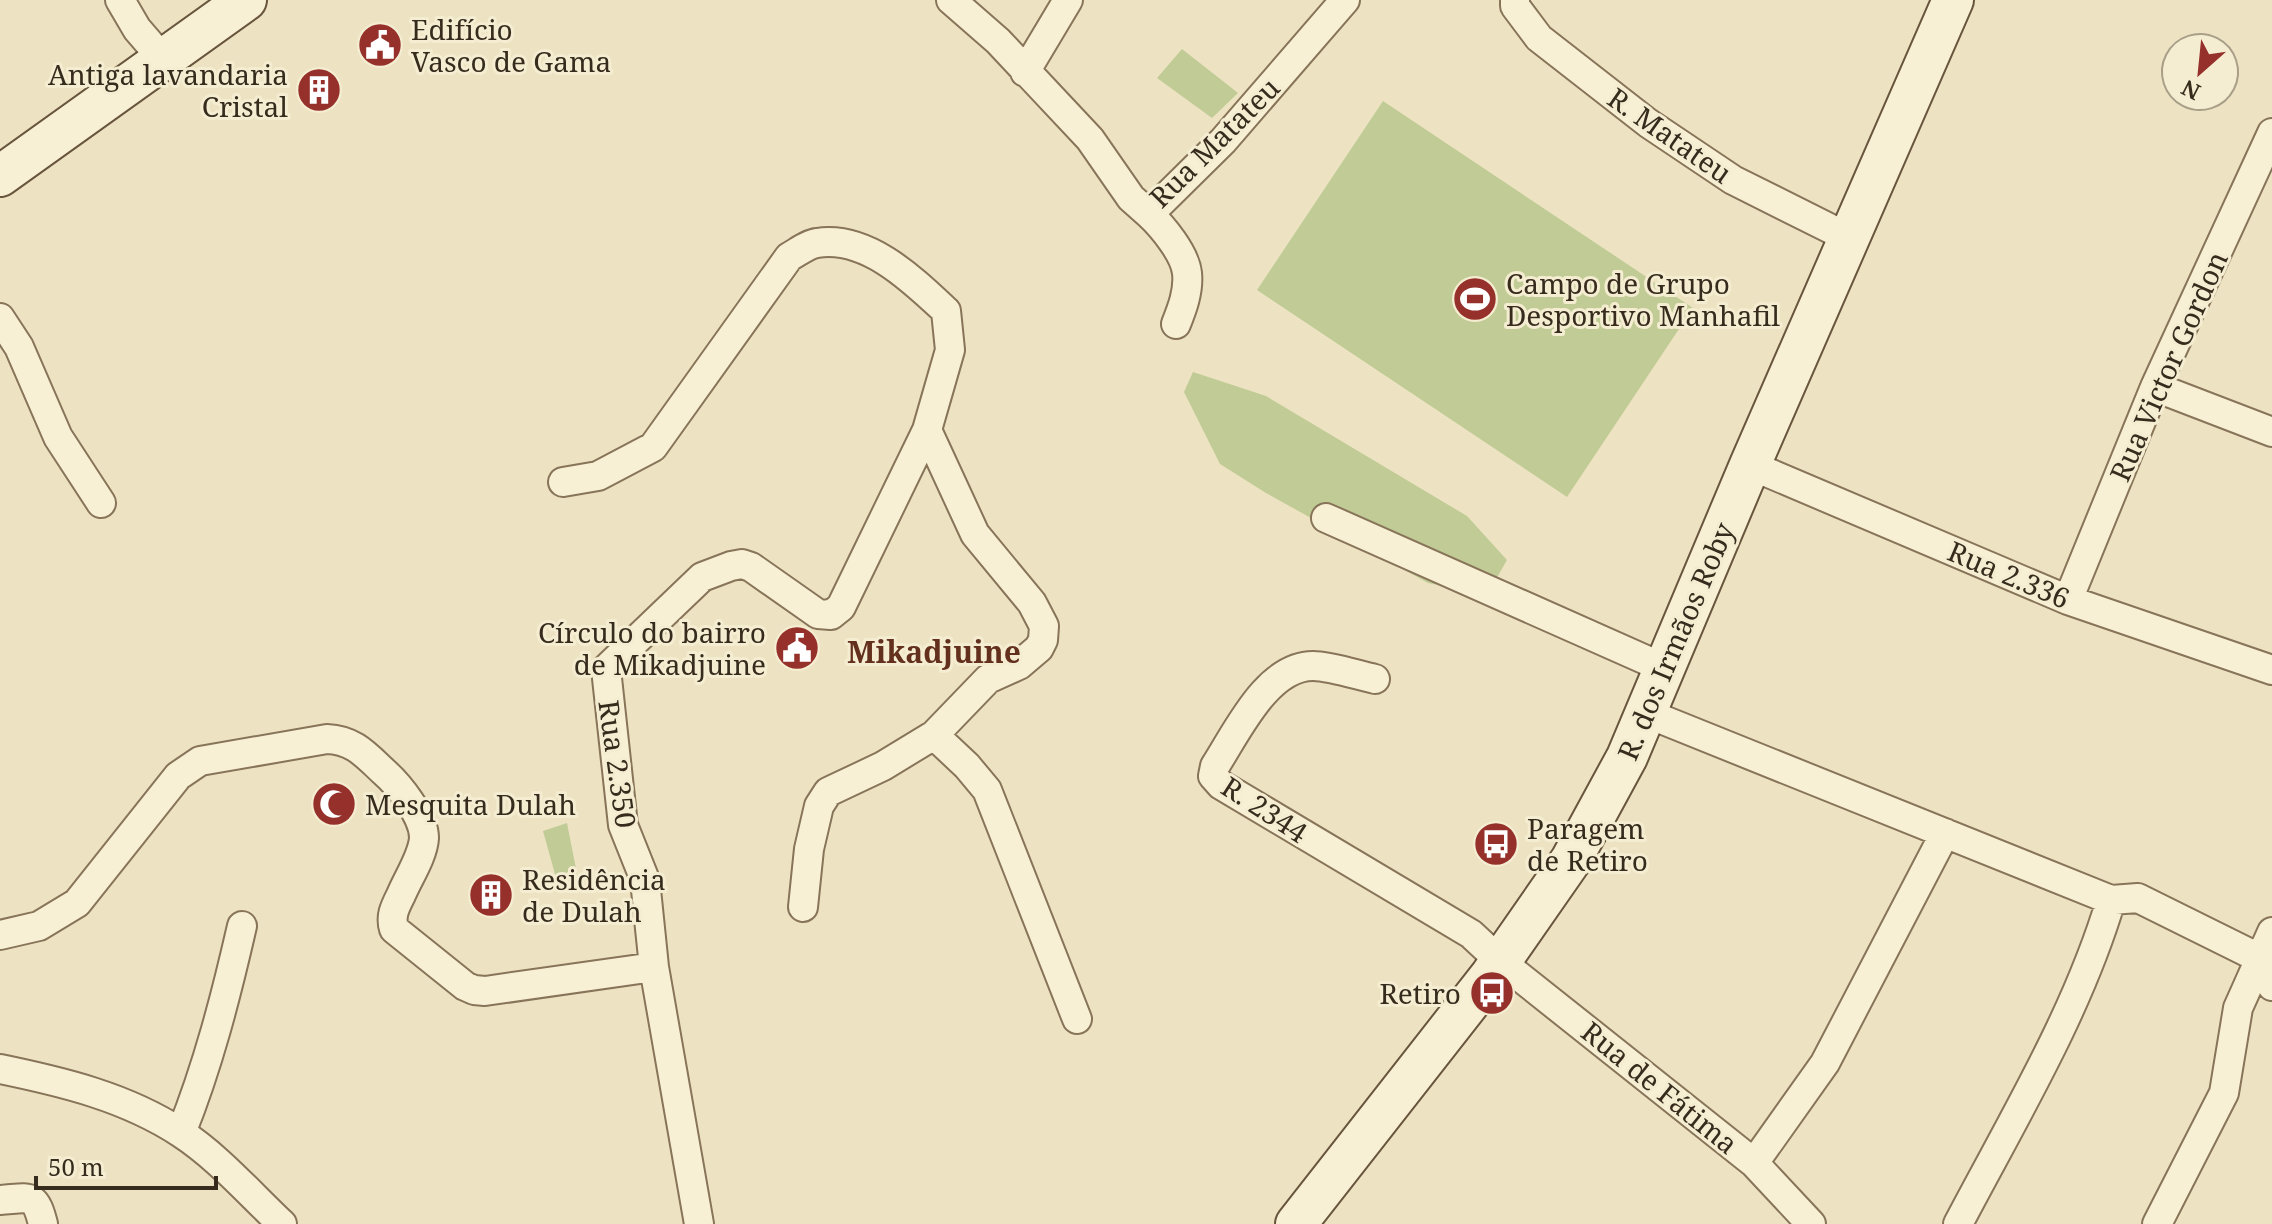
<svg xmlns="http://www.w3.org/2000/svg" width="2272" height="1224" font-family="'Noto Serif',serif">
	<rect width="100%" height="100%" fill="#ede3c2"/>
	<!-- green -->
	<path fill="#c1cb96" d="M 1182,49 L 1238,93 L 1212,118 L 1157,78 Z
		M 1383,101 L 1693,308 L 1567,497 L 1257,290 Z
		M 1193,372 L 1266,396 L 1467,516 L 1507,560 L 1487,595 L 1428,583 L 1266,493 L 1220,464 L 1184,392 Z
		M 567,823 L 579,884 L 558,885 L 543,831 Z"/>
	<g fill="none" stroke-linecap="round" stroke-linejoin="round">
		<!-- street casing -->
		<g stroke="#877459" stroke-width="32">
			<path id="street" d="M 120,0 L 137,29 L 162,58
				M 951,0 L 998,41 L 1090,139 L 1131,198 L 1149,214 L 1223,141 L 1345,0
				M 1515,0 L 1515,6 L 1539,38 L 1648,123 L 1733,180 L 1851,239
				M 1025,72 L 1068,0
				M 1149,214 C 1163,227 1185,254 1187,273 C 1189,291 1182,309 1176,324
				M 0,318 L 19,347 L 58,437 L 101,503
				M 2155,387 L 2272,432
				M 1750,465 L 2068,600 L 2272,670
				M 563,482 L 598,476 L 653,447 L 789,257 C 798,252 808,244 817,243 C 867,235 913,280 946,311 L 950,350 L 927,430 L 975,534 L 1032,603 L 1044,626 L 1043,640 L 1039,648 L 1019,665 L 988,679 L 934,735 L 883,766 L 828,792 L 819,806 L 809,849 L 803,907
				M 1326,518 L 1664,668
				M 2068,600 L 2155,387 L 2272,133
				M 1375,679 C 1357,675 1330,666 1313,666 C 1267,666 1237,732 1215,766 L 1213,776 L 1221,785 L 1471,934 L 1500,961 L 1754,1163 L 1811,1224
				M 1646,713 L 2111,900 L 2138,898 L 2251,954 L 2272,986
				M 934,735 L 967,766 L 987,790 L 1077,1019
				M 0,935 L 39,926 L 77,903 L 178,776 L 200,761 L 327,739 C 353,740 365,754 383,771 C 399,785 424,816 424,838 C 423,856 408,878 401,895 C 395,907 390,916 394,929 L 465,986 L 474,990 L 485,991 L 654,967
				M 0,1069 C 63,1082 126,1097 181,1133 C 218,1157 250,1194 282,1224
				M 181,1133 C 208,1066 226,996 242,926
				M 1754,1163 L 1825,1063 L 1945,833
				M 0,1200 C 30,1198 35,1192 43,1224
				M 699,1224 L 654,967 L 645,880 L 623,825 L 606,669 L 702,577 L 731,566 L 742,564 L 751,567 L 818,614 L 831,615 L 841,607 L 927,430
				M 1958,1224 C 2013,1119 2077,1014 2111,900
				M 2157,1224 L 2224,1093 L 2238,1008 L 2272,932"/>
		</g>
		<!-- secondary casing -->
		<g stroke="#68553d" stroke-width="44">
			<path id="secondary" d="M 0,176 L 246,0
				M 1296,1224 L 1491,975 L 1571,860 L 1627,757 L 1750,465 L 1953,0"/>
		</g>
		<!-- street -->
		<use href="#street" stroke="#f8f0d5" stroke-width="28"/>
		<!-- secondary -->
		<use href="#secondary" stroke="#f8f0d5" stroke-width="40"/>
	</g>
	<!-- icons -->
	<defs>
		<g id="civic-disc" transform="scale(2.3)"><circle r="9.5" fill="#95302a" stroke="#f5edd1"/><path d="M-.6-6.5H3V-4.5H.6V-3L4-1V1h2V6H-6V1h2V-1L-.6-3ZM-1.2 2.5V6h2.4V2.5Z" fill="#fff"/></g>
		<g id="building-disc" transform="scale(2.3)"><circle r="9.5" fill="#95302a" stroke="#f5edd1"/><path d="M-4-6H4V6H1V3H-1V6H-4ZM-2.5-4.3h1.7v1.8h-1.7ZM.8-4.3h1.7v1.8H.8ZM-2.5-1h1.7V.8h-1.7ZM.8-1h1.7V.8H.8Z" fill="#fff"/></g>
		<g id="stadium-disc" transform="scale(2.3)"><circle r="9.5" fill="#95302a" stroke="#f5edd1"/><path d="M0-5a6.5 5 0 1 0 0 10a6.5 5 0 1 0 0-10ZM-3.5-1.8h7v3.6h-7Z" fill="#fff"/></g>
		<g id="mosque-disc" transform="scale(2.3)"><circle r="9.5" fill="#95302a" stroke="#f5edd1"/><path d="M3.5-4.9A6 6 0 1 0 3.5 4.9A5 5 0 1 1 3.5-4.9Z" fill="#fff"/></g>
		<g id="bus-disc" transform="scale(2.3)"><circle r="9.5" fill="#95302a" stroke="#f5edd1"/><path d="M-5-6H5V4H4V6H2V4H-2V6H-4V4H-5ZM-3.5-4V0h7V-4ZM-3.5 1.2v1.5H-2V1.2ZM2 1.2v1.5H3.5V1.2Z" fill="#fff"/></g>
	</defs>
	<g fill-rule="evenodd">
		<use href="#civic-disc" x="380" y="45"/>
		<use href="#building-disc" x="319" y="90"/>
		<use href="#stadium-disc" x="1475" y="299"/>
		<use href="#civic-disc" x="797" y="648"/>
		<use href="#mosque-disc" x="334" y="804"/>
		<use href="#bus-disc" x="1496" y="844"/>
		<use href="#building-disc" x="491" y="895"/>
		<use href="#bus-disc" x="1492" y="993"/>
	</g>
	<g text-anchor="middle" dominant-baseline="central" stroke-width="6" stroke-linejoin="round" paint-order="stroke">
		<!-- poi labels -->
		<g font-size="28" fill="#372b1d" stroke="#f5edd1" text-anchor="start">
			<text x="411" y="29">Edifício<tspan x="411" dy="32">Vasco de Gama</tspan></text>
			<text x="288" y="74" text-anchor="end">Antiga lavandaria<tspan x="288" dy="32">Cristal</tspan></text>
			<text x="1506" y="283">Campo de Grupo<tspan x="1506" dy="32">Desportivo Manhafil</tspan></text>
			<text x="766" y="632" text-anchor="end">Círculo do bairro<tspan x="766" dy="32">de Mikadjuine</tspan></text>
			<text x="365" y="804">Mesquita Dulah</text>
			<text x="1527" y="828">Paragem<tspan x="1527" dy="32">de Retiro</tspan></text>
			<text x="522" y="879">Residência<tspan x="522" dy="32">de Dulah</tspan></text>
			<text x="1461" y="993" text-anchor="end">Retiro</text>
		</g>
		<!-- street labels -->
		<g font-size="28" fill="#372b1d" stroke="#f5edd1">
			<text transform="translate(1670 135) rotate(35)">R. Matateu</text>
			<text transform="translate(1214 142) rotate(-45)">Rua Matateu</text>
			<text transform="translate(2168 366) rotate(-66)">Rua Victor Gordon</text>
			<text transform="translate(2009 574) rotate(23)">Rua 2.336</text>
			<text transform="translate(1675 641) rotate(-67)">R. dos Irmãos Roby</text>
			<text transform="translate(618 764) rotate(82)">Rua 2.350</text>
			<text transform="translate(1265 809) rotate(33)">R. 2344</text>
			<text transform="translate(1660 1087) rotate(39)">Rua de Fátima</text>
		</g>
		<!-- neighbourhood labels -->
		<g font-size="30" font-weight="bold" fill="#63301d" stroke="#f5edd1">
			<text x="934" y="651">Mikadjuine</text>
		</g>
	</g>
	<!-- north arrow -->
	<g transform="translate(2200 72) rotate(207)"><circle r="38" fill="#f5edd1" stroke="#a99f89" stroke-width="2"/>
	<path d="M0-6L14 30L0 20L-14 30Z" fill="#95302a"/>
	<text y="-12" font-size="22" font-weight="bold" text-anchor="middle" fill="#372b1d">N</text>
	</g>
	<!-- scale -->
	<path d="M36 1176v12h180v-12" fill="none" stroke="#372b1d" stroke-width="4"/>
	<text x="48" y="1176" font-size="24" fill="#372b1d" stroke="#f5edd1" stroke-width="6" paint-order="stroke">50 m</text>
</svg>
